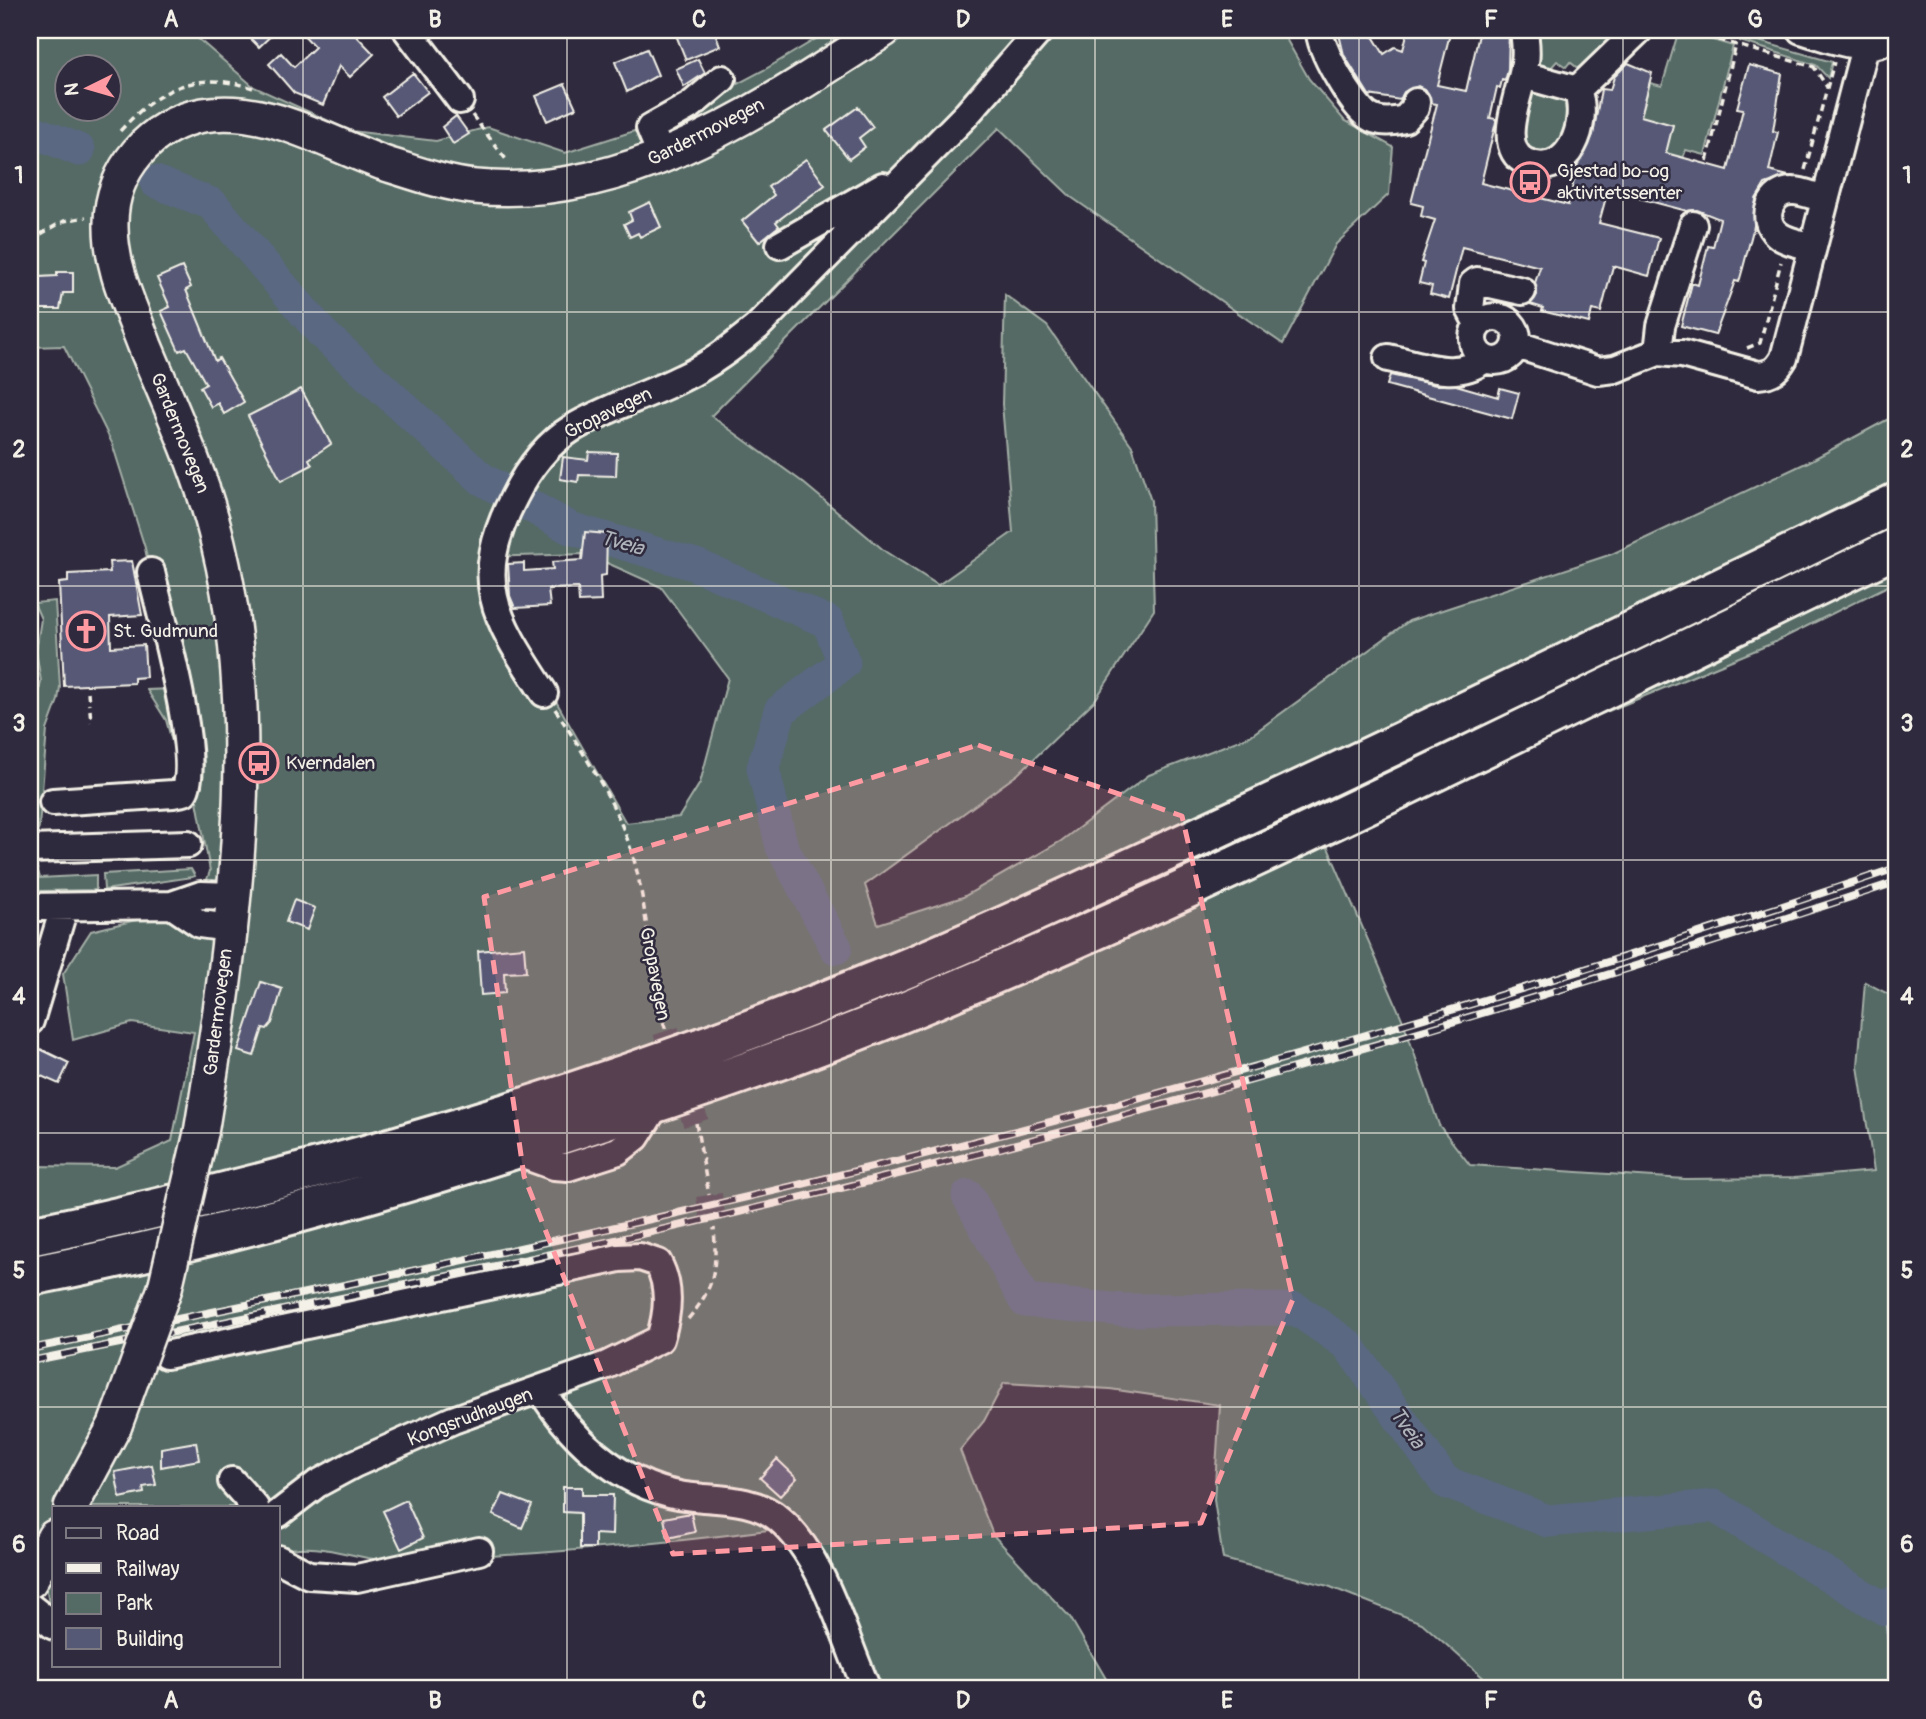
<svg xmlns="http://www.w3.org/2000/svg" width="1926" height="1719" font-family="Pangolin,sans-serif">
	<rect width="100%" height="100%" fill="#2f2a3d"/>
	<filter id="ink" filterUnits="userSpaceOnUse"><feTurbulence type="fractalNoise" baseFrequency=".0143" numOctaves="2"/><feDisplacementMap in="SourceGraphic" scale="14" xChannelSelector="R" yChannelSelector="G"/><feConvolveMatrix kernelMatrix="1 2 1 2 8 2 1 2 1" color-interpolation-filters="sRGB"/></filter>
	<g filter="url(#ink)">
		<!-- green -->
		<path fill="#546a65" stroke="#a4aea6" stroke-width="2" fill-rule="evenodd" d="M 30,30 L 188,30 L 254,87 L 351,131 L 436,141 L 488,127 L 565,153 L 669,120 L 764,70 L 831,30 L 1112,30 L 1174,38 L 1184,30 L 1281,30 L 1309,79 L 1344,120 L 1393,147 L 1389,194 L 1336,244 L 1283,344 L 1071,197 L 999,128 L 711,416 L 801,481 L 886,552 L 938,585 L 1013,532 L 1002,404 L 1005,295 L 1047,326 L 1132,446 L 1151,501 L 1154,610 L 1095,700 L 1018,774 L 865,885 L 878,924 L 963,897 L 1061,841 L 1149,775 L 1250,736 L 1409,621 L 1612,554 L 1808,462 L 1896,415 L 1896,582 L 1773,643 L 1577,724 L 1326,843 L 1403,1021 L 1439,1125 L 1470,1165 L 1685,1179 L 1794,1178 L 1874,1171 L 1858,1066 L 1865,982 L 1896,998 L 1896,1689 L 1632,1689 L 1621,1685 L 1614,1689 L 1496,1689 L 1422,1623 L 1328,1586 L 1223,1559 L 1214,1500 L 1220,1405 L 1110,1389 L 1004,1383 L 984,1421 L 960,1450 L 993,1535 L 1070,1617 L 1112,1689 L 890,1689 L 876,1679 L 783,1528 C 657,1545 530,1555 403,1561 C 360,1564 324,1538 278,1552 L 278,1507 L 54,1507 L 54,1605 L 49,1603 L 39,1544 L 30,1559 L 30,1544 L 36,1533 L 30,1524 L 30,1166 L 115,1167 L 172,1141 L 194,1032 L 132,1023 L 73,1040 L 63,974 L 91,931 L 198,905 L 210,871 L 190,763 L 181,774 L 166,720 L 147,690 L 172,689 L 145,548 L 112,443 L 64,346 L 30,347 ZM 66,66 L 108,66 L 108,108 L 66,108 ZM 587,554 L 661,587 L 728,678 L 700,783 L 679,817 L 626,823 L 553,696 L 492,604 L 487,557 Z
			M 1531,30 L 1631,30 L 1581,71 L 1570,62 L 1566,67 L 1557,61 L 1548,71 L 1536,64 Z
			M 1679,30 L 1733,46 L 1705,155 L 1686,150 L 1683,158 L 1632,149 L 1650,83 L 1662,86 Z
			M 1741,36 L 1832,62 L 1828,78 L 1816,65 L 1740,41 Z
			M 1536,88 L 1571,101 L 1562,147 L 1540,155 L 1525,147 C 1522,124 1516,103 1536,88 Z
			M 55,601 L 60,687 L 58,700 L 47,730 L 39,827 L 36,835 L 30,839 L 35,715 L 41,681 L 36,651 L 41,619 L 34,603 Z
			M 30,861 L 36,864 L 40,878 L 96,875 L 96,890 L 37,891 L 30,885 Z
			M 191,869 L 195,876 L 192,877 L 104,890 L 103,874 Z"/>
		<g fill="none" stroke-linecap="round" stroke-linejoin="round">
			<!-- stream -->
			<path stroke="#989faa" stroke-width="5" d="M 1885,1609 L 1896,1689"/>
			<!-- river -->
			<path stroke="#5a6881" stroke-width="33" d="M 30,130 L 79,150
				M 156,182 L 212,204 L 323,334 L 482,479 L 570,528 L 696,565 L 828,622 L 844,663 L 780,711 L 763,768 L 782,847 L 836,948
				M 968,1196 L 1025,1301 L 1123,1310 L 1296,1309 L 1348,1345 L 1445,1482 L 1548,1521 L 1714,1506 L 1885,1609 L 1896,1601"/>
		</g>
		<!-- building -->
		<path fill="#565976" stroke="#f4f1e8" stroke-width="2" d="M 242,30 L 277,30 L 259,47 Z
			M 299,30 L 351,30 L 374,54 L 350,77 L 339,66 L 323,105 L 294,93 L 269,64 L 281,53 L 294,67 L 315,47 Z
			M 689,30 L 714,30 L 720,46 L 686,60 L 676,35 Z
			M 1338,30 L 1369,30 L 1384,54 L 1395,47 L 1403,50 L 1408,30 L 1451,30 L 1437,85 L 1466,91 L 1480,30 L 1509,30 L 1508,70 L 1505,81 L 1502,80 L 1500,88 L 1497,87 L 1490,118 L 1496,119 L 1496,122 L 1481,183 L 1568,205 L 1578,164 L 1593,135 L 1601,89 L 1610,90 L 1614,77 L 1628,63 L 1652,73 L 1641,116 L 1673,125 L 1666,153 L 1728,170 L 1743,109 L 1737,108 L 1749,65 L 1782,74 L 1773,131 L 1778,132 L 1769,171 L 1788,176 L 1765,184 L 1756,199 L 1754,226 L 1743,268 L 1739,282 L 1735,281 L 1715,335 L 1681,326 L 1692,283 L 1698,285 L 1708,246 L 1713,247 L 1720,219 L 1697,210 L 1687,211 L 1608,190 L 1599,223 L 1659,238 L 1649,276 L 1613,266 L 1601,312 L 1592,310 L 1589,323 L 1542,311 L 1543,308 L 1530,304 L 1537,295 L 1535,283 L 1540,267 L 1462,247 L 1449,299 L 1430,294 L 1432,286 L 1419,283 L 1424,263 L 1421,262 L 1435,220 L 1421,216 L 1423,206 L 1411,203 L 1437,104 L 1431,103 L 1426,90 L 1418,86 L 1404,92 L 1400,100 L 1369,95 L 1344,55 Z
			M 647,49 L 658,75 L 627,92 L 615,62 Z
			M 698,59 L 705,73 L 684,87 L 676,69 Z
			M 413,73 L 428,92 L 396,116 L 382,97 Z
			M 565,84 L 576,108 L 547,121 L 536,96 Z
			M 858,107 L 873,127 L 859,138 L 865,147 L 849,159 L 826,130 Z
			M 456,116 L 469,134 L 453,144 L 442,127 Z
			M 806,159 L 825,185 L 776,222 L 779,226 L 759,242 L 742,221 L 774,195 L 768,187 Z
			M 650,202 L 661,227 L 640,237 L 638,233 L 630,237 L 624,224 L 632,220 L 629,212 Z
			M 182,267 L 191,287 L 186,290 L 215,361 L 219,358 L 244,402 L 224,414 L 218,403 L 211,407 L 200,387 L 206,384 L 186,348 L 179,351 L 161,311 L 170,307 L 157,278 Z
			M 57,272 L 73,272 L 73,293 L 63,293 L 60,309 L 39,309 L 39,277 L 57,276 Z
			M 1390,375 L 1436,385 L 1456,385 L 1498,397 L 1500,388 L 1519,393 L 1512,419 L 1387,385 Z
			M 301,389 L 331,444 L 309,459 L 312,465 L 281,481 L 248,416 Z
			M 589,452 L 617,453 L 616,476 L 579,475 L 578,482 L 560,479 L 563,457 L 588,460 Z
			M 585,532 L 607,534 L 606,575 L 600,576 L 601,601 L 579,602 L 578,588 L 548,589 L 550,606 L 515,608 L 510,596 L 508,564 L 524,563 L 524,571 L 553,569 L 552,562 L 582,560 Z
			M 132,561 L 142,615 L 110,617 L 111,647 L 144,645 L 146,677 L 134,678 L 134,683 L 64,686 L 59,583 L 68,582 L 68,574 L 110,572 L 109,562 Z
			M 294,900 L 315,908 L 307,930 L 286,922 Z
			M 524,947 L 526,972 L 504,973 L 505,993 L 481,995 L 478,951 Z
			M 261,982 L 282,989 L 272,1023 L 267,1029 L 263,1028 L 254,1056 L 238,1051 Z
			M 30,1044 L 69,1063 L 59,1084 L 30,1071 Z
			M 196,1442 L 199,1460 L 161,1467 L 161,1448 Z
			M 777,1459 L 797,1478 L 780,1496 L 760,1478 Z
			M 152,1465 L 156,1485 L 143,1487 L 144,1493 L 120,1498 L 115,1472 Z
			M 563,1487 L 582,1487 L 582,1495 L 613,1495 L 612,1535 L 595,1534 L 595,1548 L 580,1548 L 580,1513 L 563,1512 Z
			M 503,1494 L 532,1505 L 522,1528 L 493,1515 Z
			M 406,1500 L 423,1538 L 401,1549 L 383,1511 Z
			M 691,1513 L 695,1532 L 668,1538 L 664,1518 Z"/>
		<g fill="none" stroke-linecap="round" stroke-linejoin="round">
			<!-- minor-tunnel -->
			<path stroke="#4d4857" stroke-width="26" stroke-dasharray="26 13" stroke-linecap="butt" d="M 666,1031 L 696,1123
				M 709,1195 L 714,1228"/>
			<!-- minor casing -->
			<g stroke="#f4f1e8" stroke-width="32">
				<path id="minor" d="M 407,30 L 460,100
					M 1320,30 C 1318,47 1353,106 1368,116 C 1379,124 1393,122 1405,119 L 1415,108 L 1416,102
					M 1524,30 C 1525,40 1527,51 1525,62 C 1523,89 1493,147 1526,162 C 1569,181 1590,122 1577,90
					M 1801,30 C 1831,38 1870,58 1896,34
					M 1523,75 L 1577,90
					M 1577,90 L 1639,30
					M 662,157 L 650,128 L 691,105 L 722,79
					M 780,245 L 883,186
					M 1813,247 C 1802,244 1786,242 1777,234 C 1759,219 1771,190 1793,191 C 1804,191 1815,197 1825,199
					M1473 339a22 22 0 1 1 44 0a22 22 0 1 1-44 0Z
					M 1478,324 L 1470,309 L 1473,284 L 1477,281 L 1522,291
					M 1517,345 L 1598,371 L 1615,369 L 1658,352 L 1682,354 L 1758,375 C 1772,374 1777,370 1784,358 L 1865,47
					M 1658,352 L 1661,326 L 1693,225
					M 1388,358 C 1423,365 1455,381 1485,359
					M 544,693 C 496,619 470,583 514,497 C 527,471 545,445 571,429 C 605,408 646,396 682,378 C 710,365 734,346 757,327 L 966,115 L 1040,30
					M 53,802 L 173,794 L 184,792 C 203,761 160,613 151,572
					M 30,849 L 188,844
					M 172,905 L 200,924 L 229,928
					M 30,907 L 172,905 L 201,895 L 232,896
					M 30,1021 L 64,908
					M 512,1151 L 554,1166 L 568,1167 L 618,1151 L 636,1137 L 658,1102
					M 166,1355 L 619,1258 L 640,1257 L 658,1263 C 671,1287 668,1313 660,1339 L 607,1365 L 453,1420 L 354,1464 L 317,1484 L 278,1514
					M 541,1390 C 574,1443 627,1491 693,1497 C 722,1500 756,1499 779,1519 C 824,1557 843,1636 867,1689
					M 232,1481 L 255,1507
					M 278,1559 L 309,1575 L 357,1578 L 479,1551
					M 30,1607 L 54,1626"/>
			</g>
			<!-- major casing -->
			<g stroke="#f4f1e8" stroke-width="38">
				<path id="major" d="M 201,1133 C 232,944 264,731 218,543 C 202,474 172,411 145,346 C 130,306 110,267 111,223 C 111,170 151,124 203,115 C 267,104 328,144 386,164 C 415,173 445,184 475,187 C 628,202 761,109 884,30
					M 71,1507 L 115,1425
					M 30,1581 L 54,1537"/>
			</g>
			<!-- highway casing -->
			<g stroke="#f4f1e8" stroke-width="44">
				<path id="highway" d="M 30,1236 C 319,1177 607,1090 880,979 C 980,939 1078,892 1176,847 C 1418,736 1657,619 1896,503
					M 30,1276 C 224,1238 416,1183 604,1120 C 704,1087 802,1054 899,1014 C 1238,875 1565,706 1896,548"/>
			</g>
			<!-- path -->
			<path stroke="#f4f1e8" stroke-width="3.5" stroke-dasharray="7 5" stroke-linecap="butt" d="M 1684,30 L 1814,67 L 1827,87
				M 472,115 L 508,162
				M 120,131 C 159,88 195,70 253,88
				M 1707,161 L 1736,45
				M 1805,170 L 1834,62
				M 30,240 L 64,221 L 86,217
				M 1747,348 L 1760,343 L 1781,262
				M 88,692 L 89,705
				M 555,709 C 587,759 624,813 637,872 C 650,927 649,976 666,1031
				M 90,710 L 91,722
				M 696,1123 L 709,1195
				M 688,1319 C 715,1288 717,1268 714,1228"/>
			<!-- minor -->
			<use href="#minor" stroke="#2f2a3d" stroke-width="26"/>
			<!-- major -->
			<use href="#major" stroke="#2f2a3d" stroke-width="33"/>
			<!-- highway -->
			<use href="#highway" stroke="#2f2a3d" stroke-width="38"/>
			<!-- rail casing -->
			<g stroke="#f4f1e8" stroke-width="8">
				<path id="rail" d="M 30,1349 C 286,1297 543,1246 798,1185 C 1168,1097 1535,991 1896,868
					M 30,1361 C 340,1299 651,1237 958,1159 C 1274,1078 1587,985 1896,882"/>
			</g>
			<!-- rail -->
			<use href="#rail" stroke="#2f2a3d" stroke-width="5" stroke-dasharray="16" stroke-linecap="butt"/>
			<!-- major-bridge casing -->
			<g stroke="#f4f1e8" stroke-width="38" stroke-linecap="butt">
				<path id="major-bridge" d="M 115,1425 L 165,1288 L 201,1133"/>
			</g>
			<!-- major-bridge -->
			<use href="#major-bridge" stroke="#2f2a3d" stroke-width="33"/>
		</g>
	</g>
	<!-- marked area -->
	<path fill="#ff9aa2" fill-opacity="0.2" stroke="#ff9aa2" stroke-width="5" stroke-dasharray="14 9" stroke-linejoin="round" d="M 978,745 L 1182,816 L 1293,1299 L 1201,1523 L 673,1554 L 524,1176 L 484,897 Z"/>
	<!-- grid -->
	<path fill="none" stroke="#f4f1e8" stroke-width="2" stroke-opacity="0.55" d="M 303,30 L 303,1689M 567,30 L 567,1689M 831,30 L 831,1689M 1095,30 L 1095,1689M 1359,30 L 1359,1689M 1623,30 L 1623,1689M 30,312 L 1896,312M 30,586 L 1896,586M 30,860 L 1896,860M 30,1133 L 1896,1133M 30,1407 L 1896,1407"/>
	<!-- icons -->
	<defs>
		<g id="bus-ring" transform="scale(2.0125)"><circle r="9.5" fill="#2f2a3d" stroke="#ff9aa2" stroke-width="1.5"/><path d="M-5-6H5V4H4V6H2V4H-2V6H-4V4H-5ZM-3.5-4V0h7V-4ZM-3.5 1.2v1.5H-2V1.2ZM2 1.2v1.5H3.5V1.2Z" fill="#ff9aa2"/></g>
		<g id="church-ring" transform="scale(2.0125)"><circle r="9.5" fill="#2f2a3d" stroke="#ff9aa2" stroke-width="1.5"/><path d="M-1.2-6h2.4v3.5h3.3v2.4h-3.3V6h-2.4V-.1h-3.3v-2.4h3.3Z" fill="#ff9aa2"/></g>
	</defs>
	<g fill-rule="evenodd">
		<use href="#bus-ring" x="1530" y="182"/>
		<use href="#church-ring" x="86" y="631"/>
		<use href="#bus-ring" x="259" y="763"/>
	</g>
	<g text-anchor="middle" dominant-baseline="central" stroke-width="5" stroke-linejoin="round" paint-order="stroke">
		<!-- street labels -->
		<g font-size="19" fill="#f4f1e8" stroke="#2f2a3d">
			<text transform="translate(706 132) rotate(-27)">Gardermovegen</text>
			<text transform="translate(608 413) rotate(-26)">Gropavegen</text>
			<text transform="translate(180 433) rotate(68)">Gardermovegen</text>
			<text transform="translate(655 974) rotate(79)">Gropavegen</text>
			<text transform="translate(218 1012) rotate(-83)">Gardermovegen</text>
			<text transform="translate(470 1417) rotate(-21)">Kongsrudhaugen</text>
		</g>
		<!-- poi labels -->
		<g font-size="19" fill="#f4f1e8" stroke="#2f2a3d" text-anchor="start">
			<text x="1557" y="171">Gjestad bo-og<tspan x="1557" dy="22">aktivitetssenter</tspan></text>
			<text x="113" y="631">St. Gudmund</text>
			<text x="286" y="763">Kverndalen</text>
		</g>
		<!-- water labels -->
		<g font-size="21" font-style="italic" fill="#afb3ba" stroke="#2f2a3d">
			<text transform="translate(622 543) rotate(16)">Tveia</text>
			<text transform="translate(1407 1428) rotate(55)">Tveia</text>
		</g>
	</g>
	<!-- margin -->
	<rect width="1926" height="1719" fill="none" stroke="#2f2a3d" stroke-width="77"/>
	<!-- legend -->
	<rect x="52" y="1506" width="228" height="161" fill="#2f2a3d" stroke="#7e7a81" stroke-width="2"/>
	<rect x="66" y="1528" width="35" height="10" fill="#2f2a3d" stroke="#7e7a81" stroke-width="2"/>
	<text x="116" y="1540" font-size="21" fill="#f4f1e8">Road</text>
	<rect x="66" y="1563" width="35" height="10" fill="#f4f1e8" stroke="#7e7a81" stroke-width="2"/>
	<text x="116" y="1576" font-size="21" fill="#f4f1e8">Railway</text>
	<rect x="66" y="1593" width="35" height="21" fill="#546a65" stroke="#7e7a81" stroke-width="2"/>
	<text x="116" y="1610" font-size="21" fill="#f4f1e8">Park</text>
	<rect x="66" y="1628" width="35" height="21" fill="#565976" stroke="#7e7a81" stroke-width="2"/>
	<text x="116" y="1646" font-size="21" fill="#f4f1e8">Building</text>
	<!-- north arrow -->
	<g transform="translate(88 88) rotate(265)"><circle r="33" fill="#2f2a3d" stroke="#7e7a81" stroke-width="2"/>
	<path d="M0-5L12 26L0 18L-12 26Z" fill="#ff9aa2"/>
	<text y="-10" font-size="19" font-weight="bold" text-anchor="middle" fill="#f4f1e8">N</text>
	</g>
	<rect x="38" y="38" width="1850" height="1642" fill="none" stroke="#f4f1e8" stroke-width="2.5"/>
	<g font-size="23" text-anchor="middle" font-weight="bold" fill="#f4f1e8">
		<text x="171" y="27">A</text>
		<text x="435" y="27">B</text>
		<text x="699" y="27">C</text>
		<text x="963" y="27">D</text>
		<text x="1227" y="27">E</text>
		<text x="1491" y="27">F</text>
		<text x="1755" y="27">G</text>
		<text x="19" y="183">1</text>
		<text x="1907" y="183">1</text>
		<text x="19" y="457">2</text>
		<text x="1907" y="457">2</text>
		<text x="19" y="731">3</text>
		<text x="1907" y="731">3</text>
		<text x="19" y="1004">4</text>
		<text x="1907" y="1004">4</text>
		<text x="19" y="1278">5</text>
		<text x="1907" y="1278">5</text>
		<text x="19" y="1552">6</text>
		<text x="1907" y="1552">6</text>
		<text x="171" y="1708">A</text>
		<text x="435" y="1708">B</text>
		<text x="699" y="1708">C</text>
		<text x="963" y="1708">D</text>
		<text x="1227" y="1708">E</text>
		<text x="1491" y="1708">F</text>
		<text x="1755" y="1708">G</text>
	</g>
</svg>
